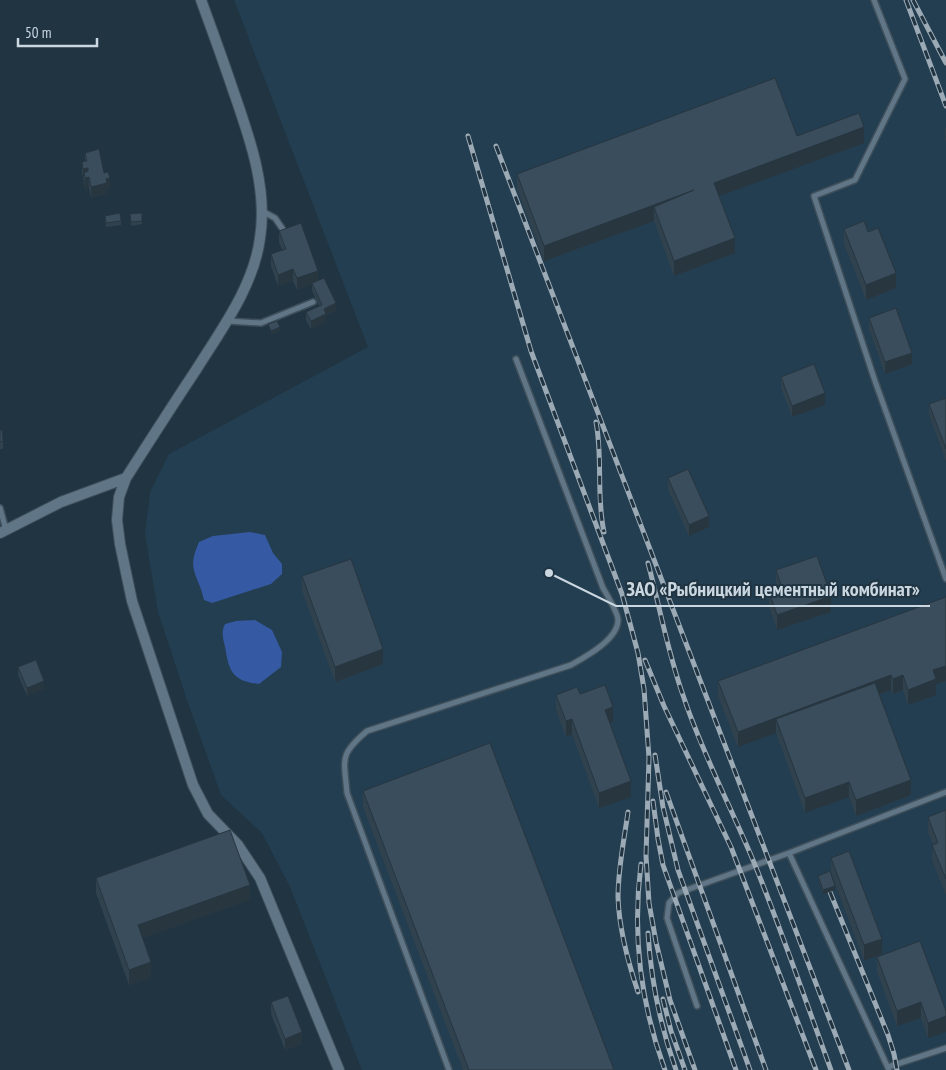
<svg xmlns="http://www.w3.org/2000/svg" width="946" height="1070" font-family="'PT Sans Narrow',sans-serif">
	<rect width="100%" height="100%" fill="#203442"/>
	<!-- built -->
	<path fill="#233e50" d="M 234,0 L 946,0 L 946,1070 L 362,1070 L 290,887 L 262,833 L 221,795 L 187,700 L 158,612 L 145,534 L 150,492 L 169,454 L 368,347 Z"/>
	<!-- water -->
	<path fill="#3559a2" d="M 250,532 L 265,535 L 273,553 L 282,564 L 282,574 L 271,584 L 212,603 L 204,600 C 198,573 186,571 199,542 L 213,536 Z
		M 255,620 L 272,630 L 282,652 L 281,667 L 259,684 C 232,681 229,671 225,647 C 223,638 221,632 225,624 L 236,621 Z"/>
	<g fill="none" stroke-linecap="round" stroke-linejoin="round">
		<!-- service casing -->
		<g stroke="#3f505c" stroke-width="8">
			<path id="service" d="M 874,0 L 905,79 L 855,180 L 814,196 L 875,381 L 946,579
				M 262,211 L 275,218 L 284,231
				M 227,321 L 261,323 L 313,302
				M 0,508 L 6,530
				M 789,853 L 889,1070
				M 697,1006 L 667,918 L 669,903 L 678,893 L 789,853 L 946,792
				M 888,1067 L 946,1048
				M 449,1070 L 347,793 C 344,758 339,755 367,731 L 571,665 C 587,656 618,639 618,620 C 618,613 607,595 603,588 L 516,359"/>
		</g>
		<!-- minor casing -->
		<g stroke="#3f505c" stroke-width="12">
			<path id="minor" d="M 201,0 C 212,30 223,60 233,90 C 249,136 268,188 260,238 C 254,286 221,330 196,370 C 172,406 149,442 126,478 L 119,497 L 117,520 L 120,544 L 132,601 L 193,785 L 208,814 L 238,845 L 260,878 L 339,1070
				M 0,533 L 61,502 L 126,478"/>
		</g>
		<!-- service -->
		<use href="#service" stroke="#607686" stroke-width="5"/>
		<!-- minor -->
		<use href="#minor" stroke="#607686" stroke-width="10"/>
		<!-- rail casing -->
		<g stroke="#9caab5" stroke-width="5">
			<path id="rail" d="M 906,0 L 946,106
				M 913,0 L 946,63
				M 468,136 L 531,351 L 622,594 L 638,653 L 644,689 L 649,758 L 646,856 L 649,903 L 656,942 L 670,1000 L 695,1070
				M 496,146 L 849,1070
				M 596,422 C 603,459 596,495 604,532
				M 648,563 C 660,608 668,654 684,698 C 703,755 732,809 755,865 C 782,932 806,1002 831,1070
				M 645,660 L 664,706 L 731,847 L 816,1070
				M 655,755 L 663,807 L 678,870 L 750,1070
				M 666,792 L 766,1070
				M 653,801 L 658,839 L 663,865 L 736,1070
				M 628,812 C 624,840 618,869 618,897 C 619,929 628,962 638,992
				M 641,864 C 632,935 640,1002 665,1070
				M 830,892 L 888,1035 L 894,1054 L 897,1070
				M 648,933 C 651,981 660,1025 676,1070
				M 663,999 L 671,1031 L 685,1070"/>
		</g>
		<!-- rail -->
		<use href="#rail" stroke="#203442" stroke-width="3" stroke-dasharray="9" stroke-linecap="butt"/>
	</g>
	<!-- wall -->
	<path fill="#31424f" d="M 945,128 L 946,128 L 946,142 L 945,140 Z
		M 797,136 L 864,143 L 719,196 L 735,253 L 674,276 L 654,221 L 544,261 L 517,189 L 517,174 Z
		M 85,153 L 104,173 L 110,189 L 107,190 L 107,194 L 91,198 L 89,189 L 85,190 L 84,181 L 82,174 L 82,162 L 85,162 Z
		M 130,214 L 142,221 L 142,224 L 131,226 Z
		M 105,216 L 121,221 L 121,225 L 106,227 Z
		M 844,229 L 868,232 L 896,288 L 866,300 L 844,244 Z
		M 279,231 L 318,281 L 336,311 L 326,315 L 326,322 L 311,329 L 306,320 L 306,312 L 319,306 L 312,291 L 312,284 L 297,290 L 293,281 L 278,286 L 271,266 L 271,254 L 282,250 L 279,242 Z
		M 869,318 L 912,364 L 885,374 L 869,329 Z
		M 781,377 L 825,405 L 792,417 L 781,388 Z
		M 946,398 L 946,461 L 929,415 L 929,404 Z
		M 0,430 L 3,441 L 3,449 L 0,449 Z
		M 668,478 L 709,527 L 689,536 L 668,490 Z
		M 776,570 L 831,612 L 777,630 L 769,607 L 769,592 L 777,589 L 776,586 Z
		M 302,576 L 383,664 L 335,682 L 302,591 Z
		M 946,597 L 946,681 L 936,684 L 936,695 L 908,705 L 903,690 L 893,694 L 891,690 L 880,695 L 911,795 L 856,816 L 849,797 L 805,813 L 776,733 L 738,747 L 718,696 L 718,681 Z
		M 18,667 L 44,689 L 27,696 L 18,675 Z
		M 580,694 L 613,722 L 610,723 L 631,797 L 599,808 L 572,734 L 566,737 L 556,710 L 556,695 Z
		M 363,791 L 614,1070 L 463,1070 L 363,807 Z
		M 946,810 L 946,895 L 932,860 L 933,845 L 928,832 L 928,817 Z
		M 831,858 L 882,954 L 864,961 L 831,873 Z
		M 818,876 L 835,890 L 823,894 L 818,879 Z
		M 96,878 L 250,900 L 143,938 L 151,978 L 129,985 L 96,893 Z
		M 877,957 L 946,1011 L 928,1038 L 921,1018 L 897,1026 L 877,972 Z
		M 271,1002 L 302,1044 L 285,1050 L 271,1014 Z"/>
	<!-- shaded-wall -->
	<path fill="#283640" d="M 864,127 L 864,143 L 714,198 L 714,183 Z
		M 88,168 L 89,189 L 85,190 L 85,178 L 84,173 L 83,181 L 83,169 Z
		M 110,178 L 110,189 L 107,190 L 107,194 L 91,198 L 91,187 L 106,179 Z
		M 694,190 L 654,207 L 654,221 L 544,261 L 544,246 Z
		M 735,238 L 735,253 L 674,276 L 674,261 Z
		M 293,269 L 293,281 L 278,286 L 278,275 Z
		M 318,271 L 318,282 L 297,290 L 297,278 Z
		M 896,273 L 896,288 L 866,300 L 866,285 Z
		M 336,303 L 336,311 L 326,315 L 326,322 L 311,329 L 311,321 L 324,309 Z
		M 280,327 L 280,331 L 271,335 L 271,331 Z
		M 912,353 L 912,364 L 885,374 L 885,362 Z
		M 825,393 L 825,405 L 792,417 L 792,406 Z
		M 709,516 L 709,527 L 689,536 L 689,525 Z
		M 831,596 L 831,612 L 777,630 L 777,615 Z
		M 383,649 L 383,664 L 335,682 L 335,667 Z
		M 946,666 L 946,681 L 936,684 L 936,695 L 908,705 L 908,690 L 933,670 Z
		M 891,675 L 891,690 L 780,732 L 776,719 L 776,733 L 738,747 L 738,732 Z
		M 903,675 L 903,690 L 893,694 L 893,679 Z
		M 44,681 L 44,689 L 27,696 L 27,688 Z
		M 613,707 L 613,722 L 605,725 L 605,710 Z
		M 572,719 L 572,734 L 566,737 L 566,721 Z
		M 911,780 L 911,795 L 856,816 L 856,800 Z
		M 631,781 L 631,797 L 599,808 L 599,793 Z
		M 849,782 L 849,797 L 805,813 L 805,798 Z
		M 250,885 L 250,900 L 138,940 L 138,925 Z
		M 835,886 L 835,890 L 823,894 L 823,890 Z
		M 882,939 L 882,954 L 864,961 L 864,945 Z
		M 151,962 L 151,978 L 129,985 L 129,970 Z
		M 921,1002 L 921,1018 L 897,1026 L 897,1011 Z
		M 946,1016 L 946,1032 L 928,1038 L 928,1023 Z
		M 302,1032 L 302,1044 L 285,1050 L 285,1039 Z"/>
	<!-- building -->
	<path fill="#394d5c" stroke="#283640" d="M 775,78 L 797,136 L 859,113 L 864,127 L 714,183 L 735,238 L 674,261 L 654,207 L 694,190 L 544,246 L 517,174 Z
		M 99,149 L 104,173 L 108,172 L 110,178 L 106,179 L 107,183 L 91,187 L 89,177 L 85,178 L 84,173 L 88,171 L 88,168 L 83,169 L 82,162 L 87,161 L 85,153 Z
		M 120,213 L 121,221 L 106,223 L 105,216 Z
		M 142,213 L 142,221 L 131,222 L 130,214 Z
		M 864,221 L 868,232 L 878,228 L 896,273 L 866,285 L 844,229 Z
		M 301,223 L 318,271 L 297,278 L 293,269 L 278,275 L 271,254 L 286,249 L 279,231 Z
		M 324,278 L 336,303 L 324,309 L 326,314 L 311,321 L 306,312 L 322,305 L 312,283 Z
		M 896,308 L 912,353 L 885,362 L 869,318 Z
		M 277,321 L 280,327 L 271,331 L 268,324 Z
		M 814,364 L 825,393 L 792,406 L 781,377 Z
		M 946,398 L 946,449 L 929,404 Z
		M 0,430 L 2,430 L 3,441 L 0,442 Z
		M 688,469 L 709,516 L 689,525 L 668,478 Z
		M 817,556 L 831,596 L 777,615 L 769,592 L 782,587 L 776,570 Z
		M 351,559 L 383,649 L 335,667 L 302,576 Z
		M 946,597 L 946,666 L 933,670 L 936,679 L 908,690 L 903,675 L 893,679 L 891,675 L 738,732 L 718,681 Z
		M 36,660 L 44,681 L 27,688 L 18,667 Z
		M 875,683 L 911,780 L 856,800 L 849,782 L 805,798 L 776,719 Z
		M 605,685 L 613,707 L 605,710 L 631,781 L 599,793 L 572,719 L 566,721 L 556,695 L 577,687 L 580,694 Z
		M 490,743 L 614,1070 L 469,1070 L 363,791 Z
		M 946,810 L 946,879 L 932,845 L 938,843 L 928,817 Z
		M 230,830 L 250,885 L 138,925 L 151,962 L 129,970 L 96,878 Z
		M 849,851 L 882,939 L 864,945 L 831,858 Z
		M 830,871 L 835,886 L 823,890 L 818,876 Z
		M 920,941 L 946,1011 L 946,1016 L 928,1023 L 921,1002 L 897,1011 L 877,957 Z
		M 288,996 L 302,1032 L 285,1039 L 271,1002 Z"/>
	<!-- callouts -->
	<path fill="none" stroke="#cbd7e0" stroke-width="2" d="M549 573L616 606H930"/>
	<circle fill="#cbd7e0" stroke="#203442" stroke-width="2" cx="549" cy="573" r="5"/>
	<g font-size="20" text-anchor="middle" font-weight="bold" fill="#cbd7e0" stroke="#203442" stroke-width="4" stroke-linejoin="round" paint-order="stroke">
		<text x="773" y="596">ЗАО «Рыбницкий цементный комбинат»</text>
	</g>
	<!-- scale -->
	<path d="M18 38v8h79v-8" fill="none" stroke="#cbd7e0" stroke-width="2.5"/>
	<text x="25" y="38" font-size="15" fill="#cbd7e0" stroke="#203442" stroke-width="4" paint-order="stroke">50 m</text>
</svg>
